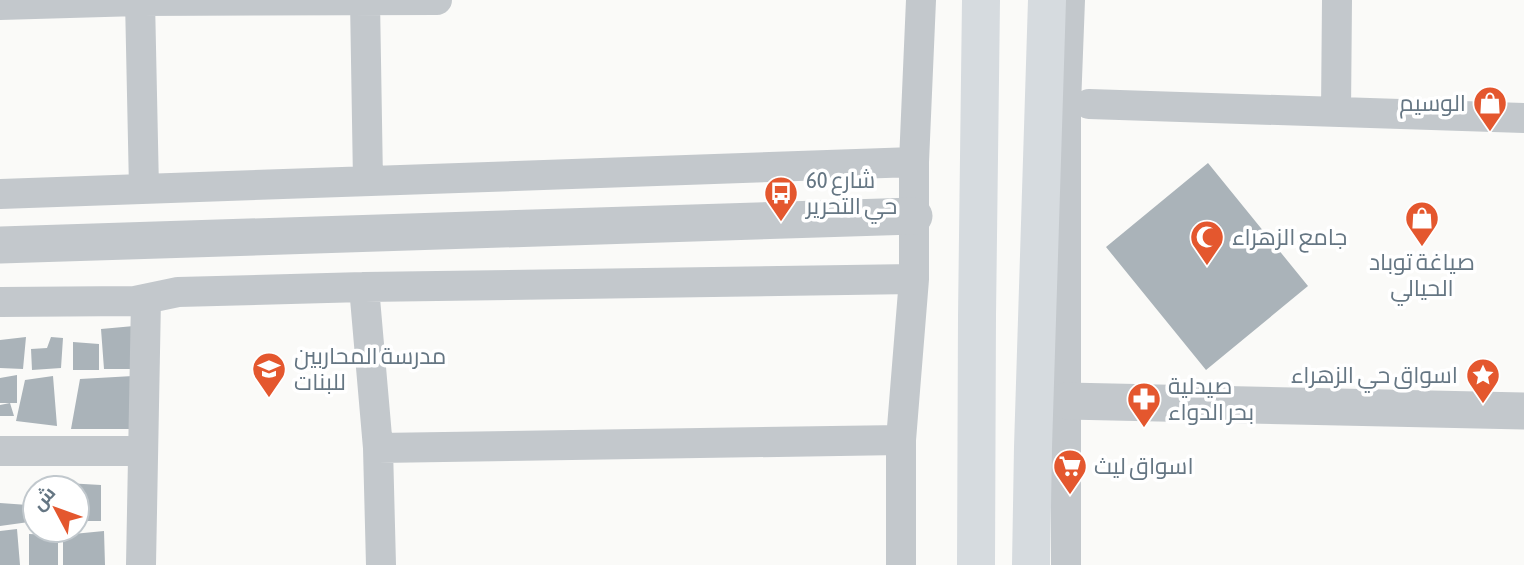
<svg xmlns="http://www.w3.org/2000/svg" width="1524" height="565" font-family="'Asap Condensed',Cairo,sans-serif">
	<rect width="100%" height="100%" fill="#fafaf8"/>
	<!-- building -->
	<path fill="#aab3b9" d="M 1208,163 L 1308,286 L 1206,370 L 1106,247 Z
		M 134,326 L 137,369 L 104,369 L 101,329 Z
		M 26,337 L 23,369 L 0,368 L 0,340 Z
		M 51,337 L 63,338 L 61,368 L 32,370 L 31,349 L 47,348 Z
		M 73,342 L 99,344 L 99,370 L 73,370 Z
		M 17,375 L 17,403 L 0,403 L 0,378 Z
		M 53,376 L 57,426 L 16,421 L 25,380 Z
		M 133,376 L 132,429 L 71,429 L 80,379 Z
		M 10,403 L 14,416 L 0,416 L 0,405 Z
		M 66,483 L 101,485 L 101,521 L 77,521 L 77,488 L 66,488 Z
		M 31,493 L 35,493 L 35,526 L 32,526 Z
		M 0,503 L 28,505 L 29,522 L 0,526 Z
		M 17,529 L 20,565 L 0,565 L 0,531 Z
		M 104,531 L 105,565 L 63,565 L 63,535 Z
		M 29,534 L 58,535 L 58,565 L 29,565 Z"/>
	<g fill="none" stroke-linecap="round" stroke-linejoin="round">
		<!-- minor -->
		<path stroke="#c3c8cc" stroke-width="30" d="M 140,0 L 144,189
			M 365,0 L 368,181
			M 0,5 L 139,1 L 437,0
			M 1089,104 L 1524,118
			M 1336,112 L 1337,0
			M 0,194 L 914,162
			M 364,287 L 378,448 L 381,565
			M 0,302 L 135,301 L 178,292 L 364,287 L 914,279
			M 378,448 L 901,440
			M 0,451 L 143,451
			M 141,565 L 146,299
			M 901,565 L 901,440 L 914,279 L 914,162 L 921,0
			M 1066,565 L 1066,105 L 1070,0"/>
		<!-- tertiary -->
		<path stroke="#c3c8cc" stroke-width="37" d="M 0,245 L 914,216
			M 1067,401 L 1524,411"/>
		<!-- primary -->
		<path stroke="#d6dbdf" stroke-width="38" d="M 976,565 L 977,316 L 981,0
			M 1031,565 L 1033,447 L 1047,0"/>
	</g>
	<!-- icons -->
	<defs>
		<g id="shop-pin" transform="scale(1.75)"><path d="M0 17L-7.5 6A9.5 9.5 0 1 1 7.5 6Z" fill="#e4572e" stroke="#fff"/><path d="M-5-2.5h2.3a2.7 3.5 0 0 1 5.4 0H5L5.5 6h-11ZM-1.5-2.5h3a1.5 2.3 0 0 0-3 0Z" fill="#fff"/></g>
		<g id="bus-pin" transform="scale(1.75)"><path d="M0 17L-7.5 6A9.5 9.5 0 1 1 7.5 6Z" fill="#e4572e" stroke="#fff"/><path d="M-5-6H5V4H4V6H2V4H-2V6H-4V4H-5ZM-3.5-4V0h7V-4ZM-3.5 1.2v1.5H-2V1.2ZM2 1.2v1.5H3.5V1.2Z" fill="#fff"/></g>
		<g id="mosque-pin" transform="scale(1.75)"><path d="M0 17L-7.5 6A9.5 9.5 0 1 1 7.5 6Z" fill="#e4572e" stroke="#fff"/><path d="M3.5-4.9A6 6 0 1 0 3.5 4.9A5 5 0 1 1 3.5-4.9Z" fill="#fff"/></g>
		<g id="school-pin" transform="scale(1.75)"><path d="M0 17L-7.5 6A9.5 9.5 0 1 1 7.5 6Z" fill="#e4572e" stroke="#fff"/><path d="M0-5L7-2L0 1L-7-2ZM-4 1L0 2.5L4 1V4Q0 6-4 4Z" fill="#fff"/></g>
		<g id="sight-pin" transform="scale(1.75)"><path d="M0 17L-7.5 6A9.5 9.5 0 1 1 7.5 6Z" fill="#e4572e" stroke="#fff"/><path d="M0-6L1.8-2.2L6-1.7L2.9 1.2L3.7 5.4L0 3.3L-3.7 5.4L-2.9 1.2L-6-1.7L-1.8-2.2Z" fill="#fff"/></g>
		<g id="pharmacy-pin" transform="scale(1.75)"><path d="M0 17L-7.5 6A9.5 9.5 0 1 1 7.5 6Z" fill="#e4572e" stroke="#fff"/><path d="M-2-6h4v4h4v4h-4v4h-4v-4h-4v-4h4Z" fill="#fff"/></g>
		<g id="supermarket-pin" transform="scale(1.75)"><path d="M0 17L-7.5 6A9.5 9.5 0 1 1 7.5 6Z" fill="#e4572e" stroke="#fff"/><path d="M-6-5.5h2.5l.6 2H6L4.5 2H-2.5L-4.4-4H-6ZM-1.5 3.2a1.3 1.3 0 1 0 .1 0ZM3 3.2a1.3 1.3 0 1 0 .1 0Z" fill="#fff"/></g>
	</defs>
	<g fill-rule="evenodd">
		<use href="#shop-pin" x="1490" y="103"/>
		<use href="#bus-pin" x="781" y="193"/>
		<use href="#shop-pin" x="1422" y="218"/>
		<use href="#mosque-pin" x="1207" y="237"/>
		<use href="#school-pin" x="269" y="369"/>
		<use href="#sight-pin" x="1483" y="375"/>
		<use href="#pharmacy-pin" x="1144" y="399"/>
		<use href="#supermarket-pin" x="1070" y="466"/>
	</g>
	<g text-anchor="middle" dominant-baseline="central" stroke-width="7" stroke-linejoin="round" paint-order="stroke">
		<!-- poi labels -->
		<g font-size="23" fill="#657683" stroke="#fff" text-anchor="start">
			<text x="1466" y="103" text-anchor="end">الوسيم</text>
			<text x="806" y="180">شارع 60<tspan x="806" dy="26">حي التحرير</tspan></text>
			<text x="1232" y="237">جامع الزهراء</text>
			<text x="1422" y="262" text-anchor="middle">صياغة توباد<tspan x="1422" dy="26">الحيالي</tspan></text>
			<text x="294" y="356">مدرسة المحاربين<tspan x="294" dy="26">للبنات</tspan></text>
			<text x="1458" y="375" text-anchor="end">اسواق حي الزهراء</text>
			<text x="1168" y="386">صيدلية<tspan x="1168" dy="26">بحر الدواء</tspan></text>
			<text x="1094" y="466">اسواق ليث</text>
		</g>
	</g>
	<!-- north arrow -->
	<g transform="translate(56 509) rotate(311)"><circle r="33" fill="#ffffff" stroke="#c1c8cd" stroke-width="2"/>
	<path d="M0-5L12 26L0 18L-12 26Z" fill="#e4572e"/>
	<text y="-10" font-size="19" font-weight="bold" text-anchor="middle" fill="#657683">ش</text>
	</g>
</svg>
